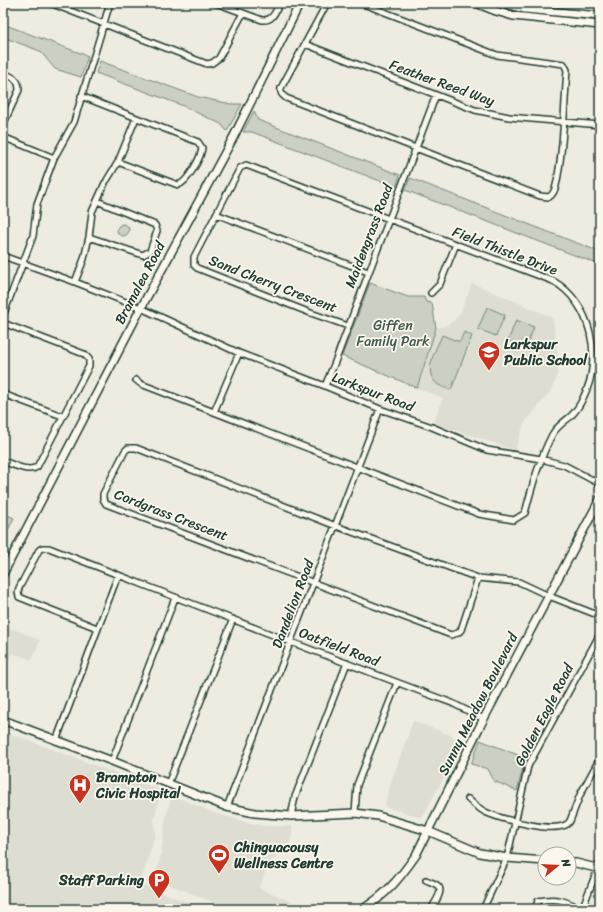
<svg xmlns="http://www.w3.org/2000/svg" width="603" height="912" font-family="Sriracha,sans-serif">
	<rect width="100%" height="100%" fill="#eeece1"/>
	<filter id="ink" filterUnits="userSpaceOnUse"><feTurbulence type="fractalNoise" baseFrequency=".025" numOctaves="2"/><feDisplacementMap in="SourceGraphic" scale="8" xChannelSelector="R" yChannelSelector="G"/><feConvolveMatrix kernelMatrix="1 2 1 2 8 2 1 2 1" color-interpolation-filters="sRGB"/></filter>
	<g filter="url(#ink)">
		<!-- built -->
		<path fill="#ddddd2" d="M 472,283 L 549,316 L 553,320 L 559,365 L 556,380 L 549,393 L 524,424 L 515,450 L 433,423 L 443,398 L 417,388 L 436,328 L 444,326 L 455,320 L 461,312 Z
			M 3,625 L 40,640 L 32,660 L 12,653 L 3,675 Z
			M 413,721 L 450,735 L 462,744 L 423,816 L 419,817 L 386,807 L 385,804 L 389,788 Z
			M 3,731 L 161,790 L 154,820 L 155,836 L 140,884 L 206,909 L 3,909 Z
			M 172,795 L 214,813 L 242,821 L 265,826 L 292,826 L 292,835 L 289,844 L 287,847 L 269,863 L 259,888 L 310,909 L 229,909 L 159,880 L 156,874 L 161,855 L 165,821 Z"/>
		<!-- green -->
		<path fill="#cbcfc4" stroke="#75867c" d="M 3,24 L 88,56 L 81,77 L 55,69 L 40,51 L 3,37 Z
			M 100,61 L 198,97 L 231,104 L 242,104 L 227,131 L 221,124 L 181,105 L 96,73 Z
			M 254,111 L 258,120 L 400,175 L 396,187 L 252,132 L 243,132 Z
			M 410,178 L 600,252 L 600,265 L 405,190 Z
			M117 230a6 6 0 1 1 12 0a6 6 0 1 1-12 0Z
			M 370,283 L 408,297 L 424,297 L 426,302 L 432,303 L 436,328 L 417,388 L 342,356 Z
			M 487,307 L 505,315 L 496,336 L 478,329 Z
			M 516,320 L 534,327 L 526,348 L 508,341 Z
			M 464,332 L 472,336 L 451,390 C 446,388 438,386 435,382 C 423,369 437,348 442,335 L 457,341 L 460,341 Z
			M 3,513 L 14,518 L 3,540 Z
			M 480,740 L 528,759 L 523,768 L 517,791 L 494,781 L 488,769 L 471,764 Z"/>
		<g fill="none" stroke-linecap="round" stroke-linejoin="round">
			<!-- street casing -->
			<g stroke="#1f3d34" stroke-width="8">
				<path id="street" d="M 50,3 L 207,64 L 212,63 L 219,58 L 243,13
					M 216,3 L 262,20 C 273,21 275,12 280,3
					M 327,3 L 281,88 C 280,93 282,95 286,98 L 540,196 L 549,197 C 554,194 556,187 557,181 C 564,145 564,107 567,70 L 564,64 L 497,55 L 361,3
					M 305,44 L 475,110 L 509,117 L 600,125
					M 3,73 C 13,77 19,79 19,90 L 3,125
					M 81,96 L 198,142 L 202,148 C 201,158 187,183 178,185 L 118,162
					M 3,137 L 54,158
					M 107,180 L 118,162 L 136,118
					M 216,214 L 368,272
					M 89,237 L 143,255 L 150,251 L 157,231 L 155,225 L 97,201
					M 3,256 L 75,282 L 141,308 L 239,353 L 325,386 L 380,409 L 432,427 L 487,450 L 541,459 L 564,465 L 600,484
					M 75,282 L 84,259 L 89,237 L 92,212 L 105,183
					M 431,293 L 440,284 L 456,244
					M 3,316 L 33,236 L 37,204 L 54,158 L 74,122 L 110,3
					M 3,323 L 84,354 L 89,359 L 89,366 L 37,467 C 27,473 13,464 3,461
					M 136,380 L 141,384 L 479,514 L 514,520 L 525,513 C 532,487 539,460 552,435 C 556,427 564,422 571,416 C 576,411 581,403 584,396 C 603,358 591,302 553,281 L 246,165 L 240,168 L 194,257 L 194,265 L 197,268 L 308,312 L 348,326
					M 325,386 L 335,362 L 436,95
					M 3,394 L 62,416
					M 214,412 L 239,353
					M 478,578 L 461,630 L 458,633 L 451,635 L 106,504 L 103,499 L 103,494 L 125,451 L 128,448 L 136,448 L 336,526 L 478,578 L 519,582 L 549,596 L 600,616
					M 97,628 L 19,597 L 18,592 L 19,588 L 39,550 L 42,548 L 49,548 C 183,600 317,653 452,703 L 484,719
					M 56,741 L 118,575
					M 112,761 L 175,598
					M 168,784 L 233,619
					M 468,799 C 473,804 478,808 485,812 C 499,818 561,837 570,821 L 580,795 L 600,758
					M 227,807 L 380,409
					M 355,813 L 357,785 L 397,683
					M 291,816 L 295,797 L 347,663
					M 426,880 C 430,882 435,883 438,886 C 444,891 434,904 431,909
					M 483,909 L 507,858 L 528,766 L 600,634
					M 535,909 L 538,901 C 558,897 565,901 582,909 L 600,863"/>
			</g>
			<!-- secondary casing -->
			<g stroke="#1f3d34" stroke-width="10">
				<path id="secondary" d="M 476,3 L 496,11 L 513,16 L 600,25
					M 503,3 L 525,9 L 600,16
					M 3,574 L 141,308 L 233,138 L 300,3
					M 3,720 L 112,761 L 227,807 L 255,813 L 291,816 L 355,813 L 378,816 L 428,831 L 480,853 L 507,858 L 545,861
					M 569,863 L 576,863 L 600,869
					M 363,909 C 387,894 400,878 416,855 L 479,728 L 600,499"/>
			</g>
			<!-- street -->
			<use href="#street" stroke="#fbf7ec" stroke-width="5"/>
			<!-- secondary -->
			<use href="#secondary" stroke="#fbf7ec" stroke-width="7"/>
		</g>
	</g>
	<!-- icons -->
	<defs>
		<g id="school-pin" transform="scale(1.15)"><path d="M0 17L-7.5 6A9.5 9.5 0 1 1 7.5 6Z" fill="#c8321e" stroke="#fbf7ec"/><path d="M0-5L7-2L0 1L-7-2ZM-4 1L0 2.5L4 1V4Q0 6-4 4Z" fill="#fff"/></g>
		<g id="hospital-pin" transform="scale(1.15)"><path d="M0 17L-7.5 6A9.5 9.5 0 1 1 7.5 6Z" fill="#c8321e" stroke="#fbf7ec"/><path d="M-5-5h3v3.5h4V-5h3V5h-3V1.5h-4V5h-3Z" fill="#fff"/></g>
		<g id="stadium-pin" transform="scale(1.15)"><path d="M0 17L-7.5 6A9.5 9.5 0 1 1 7.5 6Z" fill="#c8321e" stroke="#fbf7ec"/><path d="M0-5a6.5 5 0 1 0 0 10a6.5 5 0 1 0 0-10ZM-3.5-1.8h7v3.6h-7Z" fill="#fff"/></g>
		<g id="parking-pin" transform="scale(1.15)"><path d="M0 17L-7.5 6A9.5 9.5 0 1 1 7.5 6Z" fill="#c8321e" stroke="#fbf7ec"/><path d="M-3.5-5.5H1a3.5 3.5 0 0 1 0 7H-1V5.5H-3.5ZM-1-3.4V-.6H.8a1.4 1.4 0 0 0 0-2.8Z" fill="#fff"/></g>
	</defs>
	<g fill-rule="evenodd">
		<use href="#school-pin" x="489" y="352"/>
		<use href="#hospital-pin" x="80" y="785"/>
		<use href="#stadium-pin" x="219" y="855"/>
		<use href="#parking-pin" x="159" y="880"/>
	</g>
	<g text-anchor="middle" dominant-baseline="central" stroke-width="3.5" stroke-linejoin="round" paint-order="stroke">
		<!-- street labels -->
		<g font-size="14" fill="#1f3d34" stroke="#fbf7ec">
			<text transform="translate(442 83) rotate(20)">Feather Reed Way</text>
			<text transform="translate(369 236) rotate(-69)">Maidengrass Road</text>
			<text transform="translate(505 251) rotate(21)">Field Thistle Drive</text>
			<text transform="translate(140 283) rotate(-62)">Bramalea Road</text>
			<text transform="translate(273 284) rotate(21)">Sand Cherry Crescent</text>
			<text transform="translate(373 392) rotate(21)">Larkspur Road</text>
			<text transform="translate(171 515) rotate(21)">Cordgrass Crescent</text>
			<text transform="translate(293 604) rotate(-69)">Dandelion Road</text>
			<text transform="translate(339 647) rotate(21)">Oatfield Road</text>
			<text transform="translate(478 704) rotate(-63)">Sunny Meadow Boulevard</text>
			<text transform="translate(544 715) rotate(-63)">Golden Eagle Road</text>
		</g>
		<!-- park labels -->
		<g font-size="14" fill="#415a51" stroke="#fbf7ec">
			<text x="393" y="325">Giffen<tspan x="393" dy="16">Family Park</tspan></text>
		</g>
		<!-- poi labels -->
		<g font-size="14" font-weight="bold" fill="#1f3d34" stroke="#fbf7ec" text-anchor="start">
			<text x="504" y="344">Larkspur<tspan x="504" dy="16">Public School</tspan></text>
			<text x="96" y="777">Brampton<tspan x="96" dy="16">Civic Hospital</tspan></text>
			<text x="234" y="847">Chinguacousy<tspan x="234" dy="16">Wellness Centre</tspan></text>
			<text x="144" y="880" text-anchor="end">Staff Parking</text>
		</g>
	</g>
	<!-- margin -->
	<rect width="603" height="912" fill="none" stroke="#fbf7ec" stroke-width="16"/>
	<rect x="8" y="8" width="587" height="896" fill="none" stroke="#1f3d34" stroke-width="1.5" filter="url(#ink)"/>
	<!-- north arrow -->
	<g transform="translate(557 866) rotate(72)"><circle r="19" fill="#fbf7ec" stroke="#a3ada2"/>
	<path d="M0-3L7 15L0 10L-7 15Z" fill="#c8321e"/>
	<text y="-6" font-size="11" font-weight="bold" text-anchor="middle" fill="#1f3d34">N</text>
	</g>
</svg>
